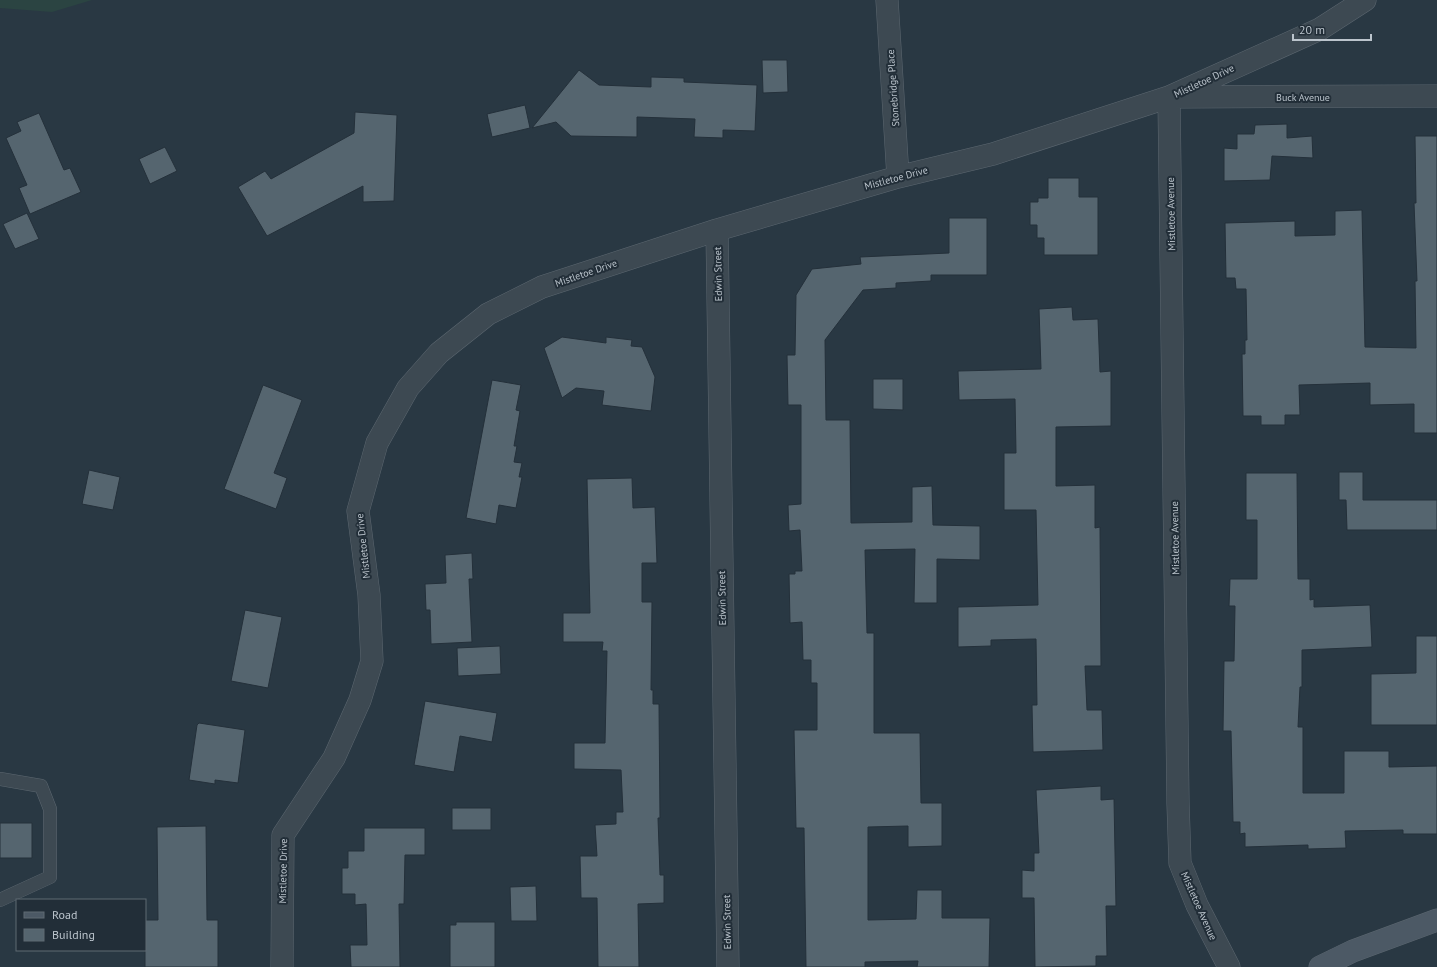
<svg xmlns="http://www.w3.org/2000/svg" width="1437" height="967" font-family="'PT Sans',sans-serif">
	<rect width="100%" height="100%" fill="#293843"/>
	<!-- green -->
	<path fill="#2b4442" d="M 0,0 L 92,0 L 52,12 L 0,8 Z"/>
	<!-- building -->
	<path fill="#55656f" stroke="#24303a" d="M 762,60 L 787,60 L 788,92 L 763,93 Z
		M 579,70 L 599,85 L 651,87 L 651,77 L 684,78 L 684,82 L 757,85 L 755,131 L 723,130 L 723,138 L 694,137 L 695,119 L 637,117 L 637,137 L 571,136 L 556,122 L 532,128 Z
		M 525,105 L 530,128 L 492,137 L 487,114 Z
		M 355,112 L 397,115 L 394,201 L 363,202 L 363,186 L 267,236 L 238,187 L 265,171 L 271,179 L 354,133 Z
		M 39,113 L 64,170 L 70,168 L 81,192 L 30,214 L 19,188 L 27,185 L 6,138 L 21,131 L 17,122 Z
		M 1287,124 L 1287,138 L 1312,136 L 1313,158 L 1272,156 L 1270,180 L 1224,181 L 1224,148 L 1237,149 L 1237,134 L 1254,134 L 1255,125 Z
		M 1415,136 L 1437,136 L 1437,433 L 1414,433 L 1414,404 L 1370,405 L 1370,383 L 1299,385 L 1300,415 L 1285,415 L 1285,425 L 1261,425 L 1261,416 L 1243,416 L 1242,354 L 1245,354 L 1245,340 L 1247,340 L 1246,289 L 1236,289 L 1235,278 L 1226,278 L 1225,223 L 1295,221 L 1295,236 L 1335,235 L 1335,211 L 1362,210 L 1365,347 L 1416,348 L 1415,281 L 1417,281 L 1414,203 L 1416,203 Z
		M 165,147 L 177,171 L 150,184 L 139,159 Z
		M 1048,178 L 1079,178 L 1079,197 L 1098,197 L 1098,255 L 1044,255 L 1044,238 L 1037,238 L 1037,225 L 1030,225 L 1030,202 L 1038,202 L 1038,198 L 1048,198 Z
		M 27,213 L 39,239 L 15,249 L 3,224 Z
		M 949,218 L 987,218 L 987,275 L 931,275 L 931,281 L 896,283 L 896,288 L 863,290 L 825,340 L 826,420 L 850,420 L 851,523 L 912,522 L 912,487 L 932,486 L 933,525 L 980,526 L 980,560 L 937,559 L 937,603 L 914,603 L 915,549 L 865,550 L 867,633 L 874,633 L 874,733 L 920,733 L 921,803 L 942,803 L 942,846 L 908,847 L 908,826 L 868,827 L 868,920 L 916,919 L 917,890 L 942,890 L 942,918 L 990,918 L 989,967 L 917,967 L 918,961 L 865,962 L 865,967 L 806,967 L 804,828 L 796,828 L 794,730 L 817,730 L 817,683 L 811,683 L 811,660 L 803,660 L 802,622 L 790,623 L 789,574 L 795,574 L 795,571 L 802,571 L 800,530 L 789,531 L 788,505 L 801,504 L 801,405 L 788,405 L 787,355 L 795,355 L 796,295 L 812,269 L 861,264 L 860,257 L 949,253 Z
		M 1072,307 L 1073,320 L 1098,319 L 1100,372 L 1111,371 L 1111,426 L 1056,427 L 1056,486 L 1095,485 L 1095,528 L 1100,527 L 1101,666 L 1085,666 L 1087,710 L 1102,710 L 1103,750 L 1033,752 L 1032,705 L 1037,705 L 1036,639 L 991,640 L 991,646 L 958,647 L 958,607 L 1038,605 L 1036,510 L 1004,510 L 1004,453 L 1016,453 L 1015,399 L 959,400 L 958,371 L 1041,369 L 1039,309 Z
		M 562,337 L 606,343 L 606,337 L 632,340 L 631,346 L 642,347 L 655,377 L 651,411 L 602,405 L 604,391 L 576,388 L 562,398 L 544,348 Z
		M 873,379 L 903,379 L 903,410 L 873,409 Z
		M 492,380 L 521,385 L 516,410 L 520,411 L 514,446 L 517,446 L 514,462 L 522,463 L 519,477 L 522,477 L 516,508 L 499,505 L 496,524 L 466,518 Z
		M 263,385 L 302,400 L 274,473 L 287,478 L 276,509 L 224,489 Z
		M 89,470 L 120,477 L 113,510 L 82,504 Z
		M 1339,472 L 1363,472 L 1363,500 L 1437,500 L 1437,530 L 1347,530 L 1346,500 L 1339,500 Z
		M 1246,473 L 1297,473 L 1298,579 L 1310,579 L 1310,600 L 1314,599 L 1314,607 L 1370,605 L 1372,647 L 1302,650 L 1302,687 L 1300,687 L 1298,727 L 1303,727 L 1303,793 L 1344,793 L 1344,751 L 1389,751 L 1389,767 L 1437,766 L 1437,834 L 1403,834 L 1403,830 L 1345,831 L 1346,848 L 1308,849 L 1308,845 L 1245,847 L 1245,833 L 1240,834 L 1240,822 L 1233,822 L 1231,731 L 1223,731 L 1224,661 L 1234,661 L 1235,606 L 1229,606 L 1230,579 L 1257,579 L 1257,520 L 1246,520 Z
		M 632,478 L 633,508 L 655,507 L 657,563 L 642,563 L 642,602 L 652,602 L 651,690 L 653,690 L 653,704 L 659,704 L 660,818 L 658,818 L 660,875 L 664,875 L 664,903 L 638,904 L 639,967 L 598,967 L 597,898 L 581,898 L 580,856 L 597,856 L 595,825 L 616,824 L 616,812 L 623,812 L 621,770 L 574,769 L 574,743 L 605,743 L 607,651 L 602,651 L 603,642 L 563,642 L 563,613 L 590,613 L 587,479 Z
		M 472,553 L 473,579 L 469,579 L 472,642 L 431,644 L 430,610 L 426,610 L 425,584 L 446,583 L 445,555 Z
		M 245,610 L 282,617 L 268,688 L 231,681 Z
		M 1416,636 L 1437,636 L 1437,725 L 1371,725 L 1371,674 L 1416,673 Z
		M 500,646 L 501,674 L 458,676 L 457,648 Z
		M 425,701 L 497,713 L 492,742 L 460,736 L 454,772 L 414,765 Z
		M 199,723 L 245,730 L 238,783 L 215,780 L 215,784 L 189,780 L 197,725 Z
		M 1101,786 L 1101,800 L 1114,799 L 1116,906 L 1106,906 L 1107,956 L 1096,956 L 1096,966 L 1035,967 L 1034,898 L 1022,898 L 1022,870 L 1034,871 L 1034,853 L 1039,853 L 1036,790 Z
		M 452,808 L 491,808 L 491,830 L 452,830 Z
		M 0,823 L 32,823 L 32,858 L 0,858 Z
		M 206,826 L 207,920 L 218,920 L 218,967 L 145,967 L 145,920 L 158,920 L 157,827 Z
		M 364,828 L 425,828 L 425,855 L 405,855 L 404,904 L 399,904 L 400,967 L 351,967 L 350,945 L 367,945 L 366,904 L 355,905 L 355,894 L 342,894 L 342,868 L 348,868 L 348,851 L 364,851 Z
		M 536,886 L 537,921 L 511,921 L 510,887 Z
		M 456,922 L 495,922 L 495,967 L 450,967 L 450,925 L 456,925 Z"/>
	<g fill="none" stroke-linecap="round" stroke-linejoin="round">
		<!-- lane casing -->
		<g stroke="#5c6770" stroke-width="14">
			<path id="lane" d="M 0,779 L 41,786 L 50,809 L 50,877 L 0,900"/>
		</g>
		<!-- street casing -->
		<g stroke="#5c6770" stroke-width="23">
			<path id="street" d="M 887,0 L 898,177
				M 717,230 L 728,967
				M 282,967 L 283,835 L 334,758 L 360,700 L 372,661 L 369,595 L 358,511 L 377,443 L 408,388 L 439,353 L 488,314 L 542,287 L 717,230 L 898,177 L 993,154 L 1169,97 L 1320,29 L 1365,0
				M 1229,967 L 1197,905 L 1180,863 L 1178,803 L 1169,97 L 1437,96"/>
		</g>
		<!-- secondary casing -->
		<g stroke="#5c6770" stroke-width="23">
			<path id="secondary" d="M 1320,967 L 1353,951 L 1437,920"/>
		</g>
		<!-- lane -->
		<use href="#lane" stroke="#3d4952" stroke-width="13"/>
		<!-- street -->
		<use href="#street" stroke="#3d4952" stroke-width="22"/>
		<!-- secondary -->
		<use href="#secondary" stroke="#4c5965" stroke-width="22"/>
	</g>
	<g text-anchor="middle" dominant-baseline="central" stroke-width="4" stroke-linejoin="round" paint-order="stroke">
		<!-- street labels -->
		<g font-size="10" fill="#bbc4cc" stroke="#222e38">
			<text transform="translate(1204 81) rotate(-25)">Mistletoe Drive</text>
			<text transform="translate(893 88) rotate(-94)">Stonebridge Place</text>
			<text x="1303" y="97">Buck Avenue</text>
			<text transform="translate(896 178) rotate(-15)">Mistletoe Drive</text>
			<text transform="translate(1171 214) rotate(-91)">Mistletoe Avenue</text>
			<text transform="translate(586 273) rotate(-19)">Mistletoe Drive</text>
			<text transform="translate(718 274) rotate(-91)">Edwin Street</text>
			<text transform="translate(1175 538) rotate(-91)">Mistletoe Avenue</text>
			<text transform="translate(363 546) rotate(-96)">Mistletoe Drive</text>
			<text transform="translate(722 598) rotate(-91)">Edwin Street</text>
			<text transform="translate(283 871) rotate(-89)">Mistletoe Drive</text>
			<text transform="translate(1199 906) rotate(66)">Mistletoe Avenue</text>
			<text transform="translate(727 922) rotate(-91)">Edwin Street</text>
		</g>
	</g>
	<!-- legend -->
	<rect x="16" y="899" width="130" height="52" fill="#222e38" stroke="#5f6a73"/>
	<rect x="24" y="912" width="20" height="6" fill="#4c5965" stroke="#5f6a73"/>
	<text x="52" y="919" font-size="12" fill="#bbc4cc">Road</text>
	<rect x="24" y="929" width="20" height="12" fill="#55656f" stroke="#5f6a73"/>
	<text x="52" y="939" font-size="12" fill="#bbc4cc">Building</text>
	<!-- scale -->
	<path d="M1293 34v6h78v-6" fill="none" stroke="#bbc4cc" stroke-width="2"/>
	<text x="1299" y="34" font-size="12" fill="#bbc4cc" stroke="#222e38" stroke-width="3" paint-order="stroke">20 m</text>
</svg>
